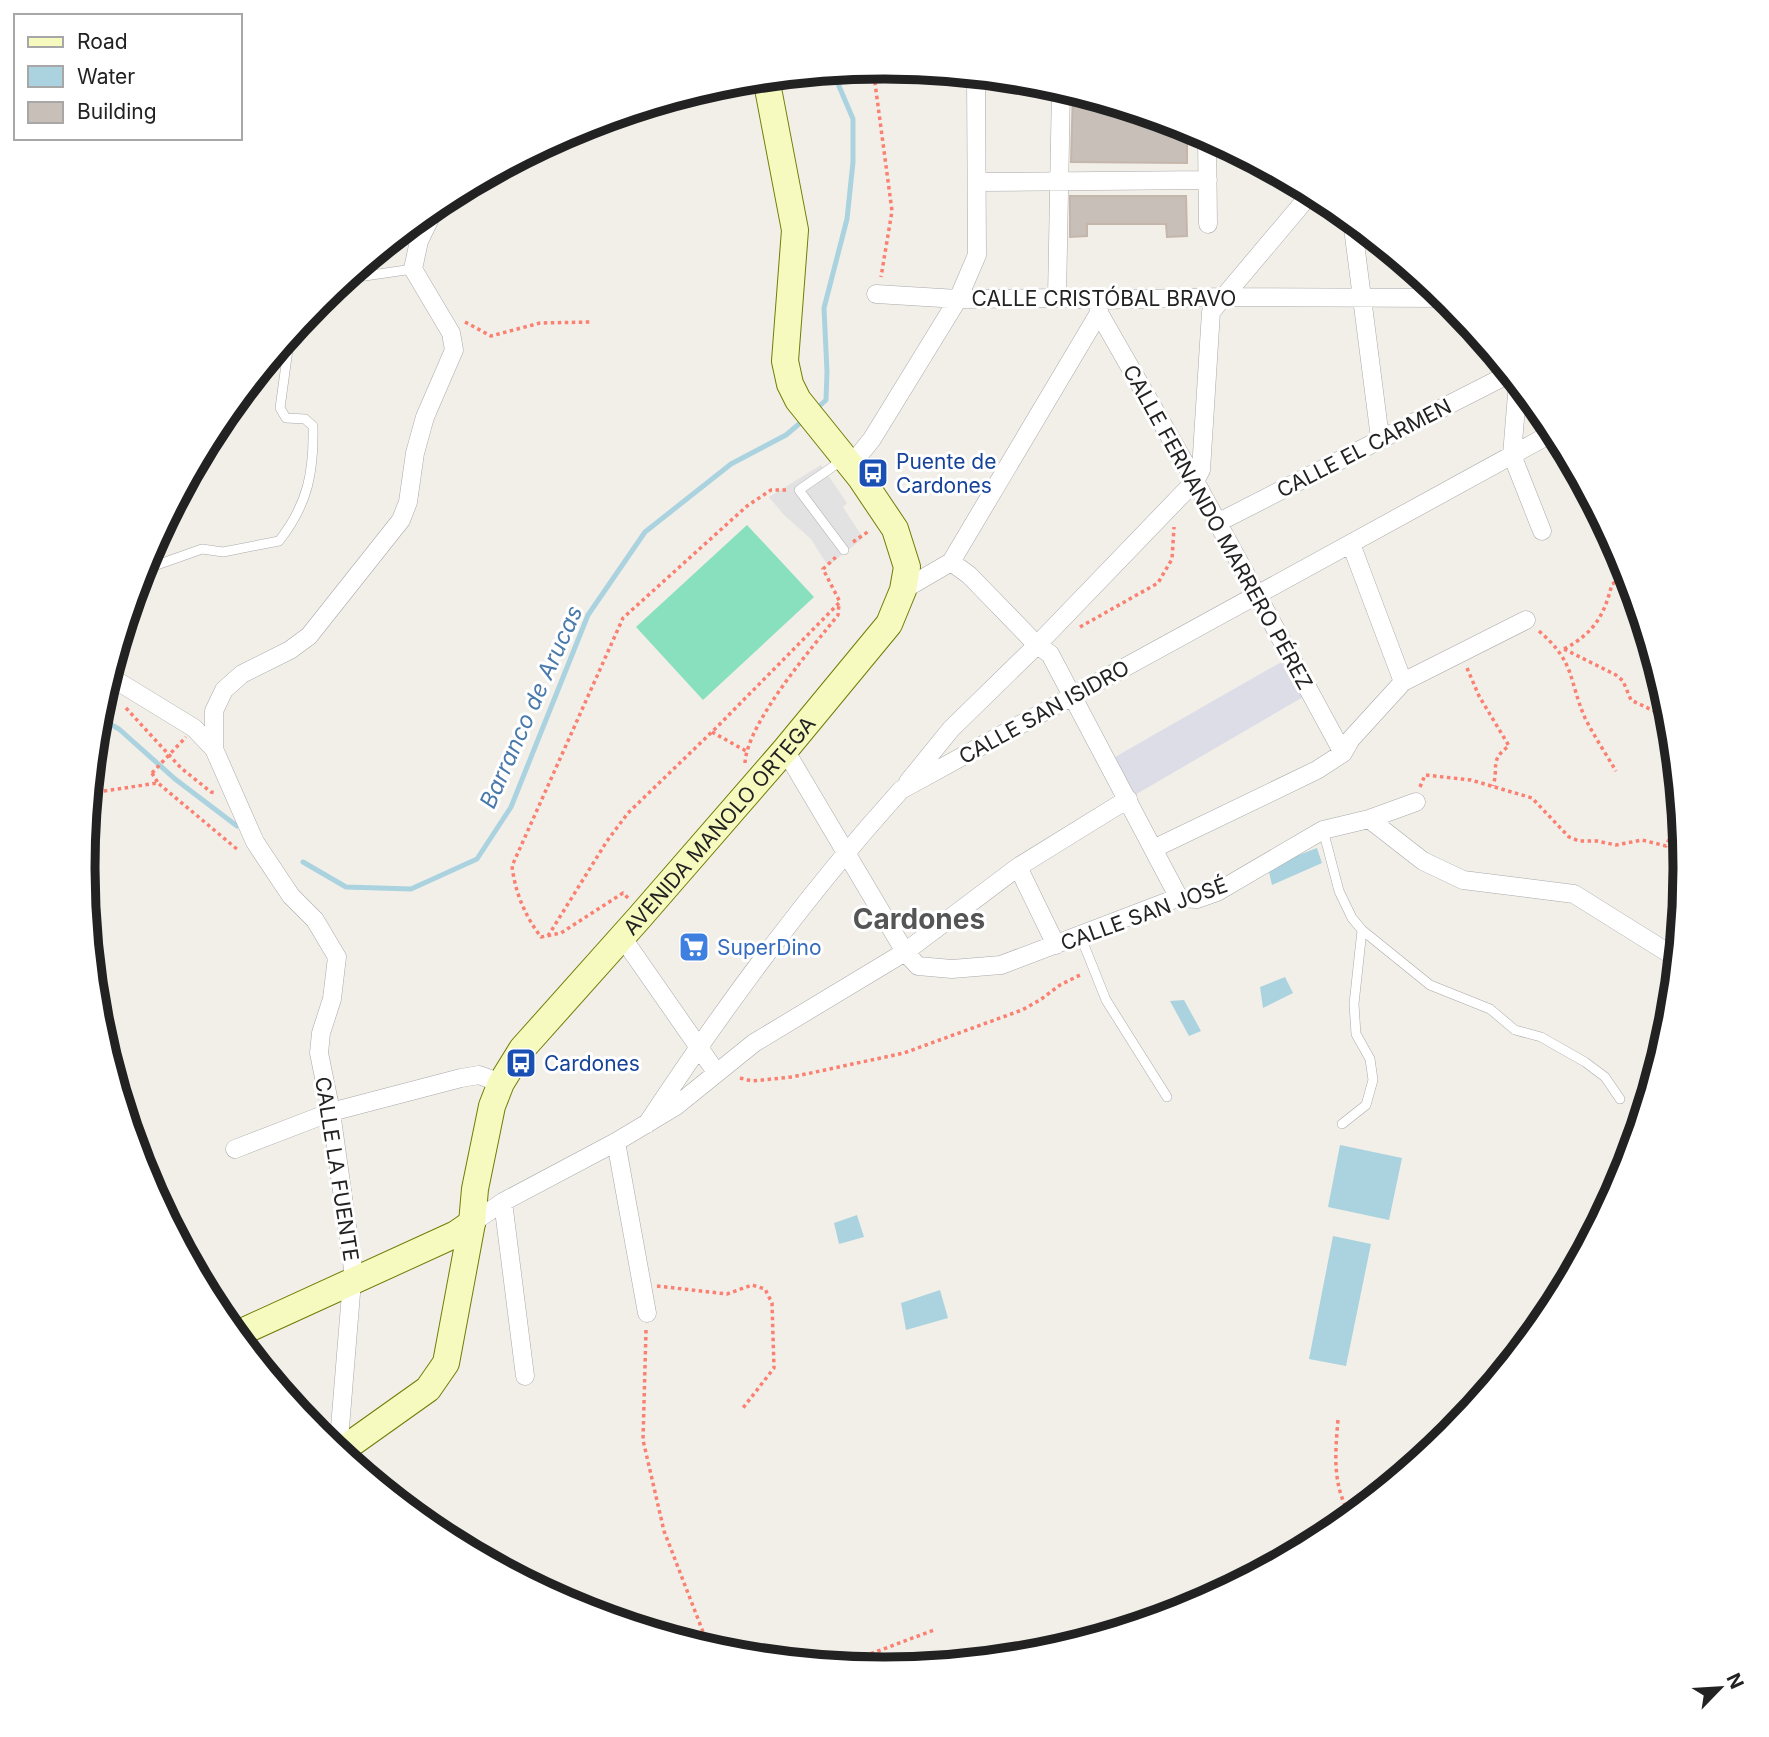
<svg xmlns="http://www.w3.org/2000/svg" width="1769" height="1737" font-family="Inter,sans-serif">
	<rect width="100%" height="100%" fill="#f2efe9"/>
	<!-- pitch -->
	<path fill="#88e0be" d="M 747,525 L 814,597 L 703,700 L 636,627 Z"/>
	<!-- parking -->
	<path fill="#e2e2e2" d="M 821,465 L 847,503 L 843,507 L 863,538 L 828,566 L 811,539 L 784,515 L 769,497 Z"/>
	<!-- plaza -->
	<path fill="#dddde8" d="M 1290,657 L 1310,693 L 1128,799 L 1108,761 Z"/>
	<!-- water -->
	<path fill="#aad3df" d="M 1317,848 L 1322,863 L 1272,885 L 1269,872 L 1296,856 Z
		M 1285,977 L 1293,993 L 1263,1008 L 1260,987 Z
		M 1184,1000 L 1201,1031 L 1189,1036 L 1170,1001 Z
		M 1340,1145 L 1402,1158 L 1389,1220 L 1328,1207 Z
		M 857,1215 L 864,1237 L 839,1244 L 834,1223 Z
		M 1333,1236 L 1371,1244 L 1346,1366 L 1309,1359 Z
		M 940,1290 L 948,1318 L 906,1330 L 901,1303 Z"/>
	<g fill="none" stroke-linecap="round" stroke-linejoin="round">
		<!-- stream -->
		<path stroke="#aad3df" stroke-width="5" d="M 815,410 L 826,400 L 827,372 L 824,308 L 847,219 L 853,162 L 853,119 L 833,72
			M 97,717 L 119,729 L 175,779 L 237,826
			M 303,862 L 346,887 L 411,889 L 477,859 L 511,807 L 588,615 L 645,532 L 731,464 L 786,435 L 805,419"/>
	</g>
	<!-- building -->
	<path fill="#c7bfb8" stroke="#c4b6ab" stroke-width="2" d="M 1073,91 L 1187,126 L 1187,163 L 1071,162 Z
		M 1070,196 L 1186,196 L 1187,236 L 1167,237 L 1166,224 L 1087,224 L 1087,236 L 1070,237 Z"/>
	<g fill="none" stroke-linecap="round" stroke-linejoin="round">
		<!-- lane casing -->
		<g stroke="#a9a9a9" stroke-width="10">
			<path id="lane" d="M 344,279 L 413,269
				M 844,550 L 799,490 L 844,459
				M 137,583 L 154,566 L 202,549 L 223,552 L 279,541 C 308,504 314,472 313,426 L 305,419 L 286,418 L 280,408 L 290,335
				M 1323,830 L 1339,891 L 1352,918 L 1362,930 L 1430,985 L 1490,1009 L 1515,1030 L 1541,1037 L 1585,1062 L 1605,1077 L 1620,1099
				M 1080,935 L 1106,1000 L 1167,1097
				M 1342,1124 L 1366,1105 L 1373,1080 L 1370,1059 L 1356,1034 L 1354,1004 L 1362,930"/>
		</g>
		<!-- street casing -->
		<g stroke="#a9a9a9" stroke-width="19">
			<path id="street" d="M 1207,136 L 1208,224
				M 977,182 L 1208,180
				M 1352,220 L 1380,438
				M 876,294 L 958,299 L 977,255 L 976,76
				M 1057,298 L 1061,88
				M 1099,300 L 1099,313 L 1195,481 L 1343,753
				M 1518,382 L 1512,455 L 1542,531
				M 851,465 L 872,439 L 958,299 L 1057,298 L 1099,300 L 1223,297 L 1448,298
				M 1217,523 L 1511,373
				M 1351,544 L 1403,682
				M 951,562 L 969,575 L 1037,645 L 1050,654 L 1179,898
				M 903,590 L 951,562 L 1099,313
				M 109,676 L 194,728 L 214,749
				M 785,750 L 905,952 L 918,966 L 952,969 L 1001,965 L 1172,900 L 1179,898 L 1197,899 L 1217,892 L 1323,830 L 1369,819 L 1416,802
				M 908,782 L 951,729 L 1037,645 L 1195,481 L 1201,470 L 1211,312 L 1312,192
				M 1369,819 L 1423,861 L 1463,880 L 1574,894 L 1678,959
				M 1153,849 L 1317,770 L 1343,753 L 1351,739 L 1403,682 L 1526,620
				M 1018,867 L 1056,945
				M 622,937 L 716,1072
				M 647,1124 C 724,1007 807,894 901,790 L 1556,431
				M 616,1142 L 647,1313
				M 235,1149 L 331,1112 L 461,1078 L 479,1075 L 501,1083
				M 503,1202 L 525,1376
				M 472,1223 L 503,1202 L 616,1142 L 676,1106 L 754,1043 L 905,952 L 1018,867 L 1128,799
				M 338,1452 L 353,1269 L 331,1112 L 319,1053 L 321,1033 L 332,999 L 337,957 L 315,920 L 291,896 L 255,842 L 214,749 L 214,711 L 224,690 L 242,674 L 290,650 L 309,636 L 401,520 L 408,502 L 415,453 L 425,417 L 454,350 L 451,333 L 413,269 L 419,241 L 437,204"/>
		</g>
		<!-- secondary casing -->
		<g stroke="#707d05" stroke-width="28">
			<g id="secondary">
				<path d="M 235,1335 L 456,1234 L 472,1223"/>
				<path id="s1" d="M 338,1453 L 428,1389 L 446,1363 L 472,1223 L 475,1189 L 492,1106 L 501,1083 L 522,1049 L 639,918 L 785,750 L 889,624 L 903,590 L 907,567 L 895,529 L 860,477 L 798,400 L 790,384 L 785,361 L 795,230 L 766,78"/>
			</g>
		</g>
		<!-- path -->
		<path stroke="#fa8072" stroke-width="3.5" stroke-dasharray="3.5 3.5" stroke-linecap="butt" d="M 873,68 L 892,211 L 881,277
			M 465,322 L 491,336 L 540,323 L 592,322
			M 853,542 L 869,531
			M 1080,627 L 1158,583 L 1172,559 L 1174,527
			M 1539,631 C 1576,663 1568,679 1585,718 C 1594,736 1606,754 1616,771
			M 1564,649 L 1616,675 L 1623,681 L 1631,700 L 1654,711 L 1665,731 L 1674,741
			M 1564,649 C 1594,633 1604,616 1612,584 L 1630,575
			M 1467,668 L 1479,696 L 1509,746 C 1489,760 1499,767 1493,786
			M 126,708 L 181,768 L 211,792 L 216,793
			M 712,732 L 746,751
			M 745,763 C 747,723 812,648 838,615 L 839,604
			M 152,773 L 158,783
			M 1420,787 L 1425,775 L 1471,780 L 1532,798 L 1569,837 L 1579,841 L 1597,841 L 1616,845 L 1642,840 L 1666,846 L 1670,837 L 1677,832 L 1683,835
			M 90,793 L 158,783 L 238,850
			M 628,898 L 623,893 L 561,933 L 541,937 C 525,916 515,892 512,866 L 623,618 L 747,506 L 771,490 L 788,490
			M 548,936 L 607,841 L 628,813 L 717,727 L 840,602 L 823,569 L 836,557
			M 740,1078 L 752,1081 L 792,1077 L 904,1053 L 1022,1010 L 1040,1000 L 1060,985 L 1082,974
			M 657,1286 L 727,1294 L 752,1285 L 765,1289 L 772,1303 L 774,1368 L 743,1408
			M 646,1330 L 643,1440 L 664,1531 L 710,1650
			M 1338,1420 C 1335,1455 1332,1487 1352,1518
			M 838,1666 L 934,1630"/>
		<!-- lane -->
		<use href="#lane" stroke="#fff" stroke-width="9"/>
		<!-- street -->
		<use href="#street" stroke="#fff" stroke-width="18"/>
		<!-- secondary -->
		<use href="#secondary" stroke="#f7fabf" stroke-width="26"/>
		<!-- path-bridge -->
		<path stroke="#fa8072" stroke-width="3.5" stroke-dasharray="3.5 3.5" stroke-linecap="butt" d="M 152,773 L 186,737"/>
	</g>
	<!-- icons -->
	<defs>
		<g id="bus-square" transform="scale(1.575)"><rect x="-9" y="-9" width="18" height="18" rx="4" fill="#1a4fb4" stroke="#fff"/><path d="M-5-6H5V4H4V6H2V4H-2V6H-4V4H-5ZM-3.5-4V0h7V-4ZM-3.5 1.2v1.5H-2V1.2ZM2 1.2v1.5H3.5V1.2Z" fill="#fff"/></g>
		<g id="supermarket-square" transform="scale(1.575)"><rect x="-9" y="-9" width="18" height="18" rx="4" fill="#3f7fe0" stroke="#fff"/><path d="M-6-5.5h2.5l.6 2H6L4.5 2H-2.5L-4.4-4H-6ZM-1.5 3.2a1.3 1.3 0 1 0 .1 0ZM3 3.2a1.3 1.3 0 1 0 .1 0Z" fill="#fff"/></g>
	</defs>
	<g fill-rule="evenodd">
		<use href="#bus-square" x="873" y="473"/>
		<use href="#supermarket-square" x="694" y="947"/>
		<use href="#bus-square" x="521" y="1063"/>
	</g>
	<g text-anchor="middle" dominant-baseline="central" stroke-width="6" stroke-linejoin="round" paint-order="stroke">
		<!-- street labels -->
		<g font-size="21" fill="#222" stroke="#fff">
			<text x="1104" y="298">CALLE CRISTÓBAL BRAVO</text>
			<text transform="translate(1364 448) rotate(-27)">CALLE EL CARMEN</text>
			<text transform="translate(1218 527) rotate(61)">CALLE FERNANDO MARRERO PÉREZ</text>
			<text transform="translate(1044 712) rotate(-29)">CALLE SAN ISIDRO</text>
			<text stroke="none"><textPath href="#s1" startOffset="766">AVENIDA MANOLO ORTEGA</textPath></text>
			<text transform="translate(1144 914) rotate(-20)">CALLE SAN JOSÉ</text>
			<text transform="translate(337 1169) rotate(81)">CALLE LA FUENTE</text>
		</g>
		<!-- transit labels -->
		<g font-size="21" fill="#164399" stroke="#fff" text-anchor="start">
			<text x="896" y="461">Puente de<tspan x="896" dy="24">Cardones</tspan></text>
			<text x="544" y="1063">Cardones</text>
		</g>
		<!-- shop labels -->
		<g font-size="21" fill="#366cbe" stroke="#fff" text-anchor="start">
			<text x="717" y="947">SuperDino</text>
		</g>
		<!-- water labels -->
		<g font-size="23" font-style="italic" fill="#4a7aab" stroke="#fff">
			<text transform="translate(531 707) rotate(-66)">Barranco de Arucas</text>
		</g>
		<!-- district labels -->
		<g font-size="28" font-weight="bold" fill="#555" stroke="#fff">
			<text x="919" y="919">Cardones</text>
		</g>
	</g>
	<!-- crop -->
	<path d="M0 0H1769V1737H0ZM95 868a789 789 0 1 1 1578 0a789 789 0 1 1-1578 0Z" fill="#fff" fill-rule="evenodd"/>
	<path fill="none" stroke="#222" stroke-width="9" d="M95 868a789 789 0 1 1 1578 0a789 789 0 1 1-1578 0Z"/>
	<!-- legend -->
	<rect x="14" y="14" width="228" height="126" fill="#ffffff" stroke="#a7a7a7" stroke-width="2"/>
	<rect x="28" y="37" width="35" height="10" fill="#f7fabf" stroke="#a7a7a7" stroke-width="2"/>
	<text x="77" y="49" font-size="21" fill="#222222">Road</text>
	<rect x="28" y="66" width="35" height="21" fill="#aad3df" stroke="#a7a7a7" stroke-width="2"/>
	<text x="77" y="84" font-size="21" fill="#222222">Water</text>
	<rect x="28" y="102" width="35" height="21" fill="#c7bfb8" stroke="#a7a7a7" stroke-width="2"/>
	<text x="77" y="119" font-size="21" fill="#222222">Building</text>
	<!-- north arrow -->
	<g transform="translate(1720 1688) rotate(65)" stroke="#ffffff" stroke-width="5" paint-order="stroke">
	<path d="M0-5L12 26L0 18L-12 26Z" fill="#222222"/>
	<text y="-10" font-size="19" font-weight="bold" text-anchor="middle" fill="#222222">N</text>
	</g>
</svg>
